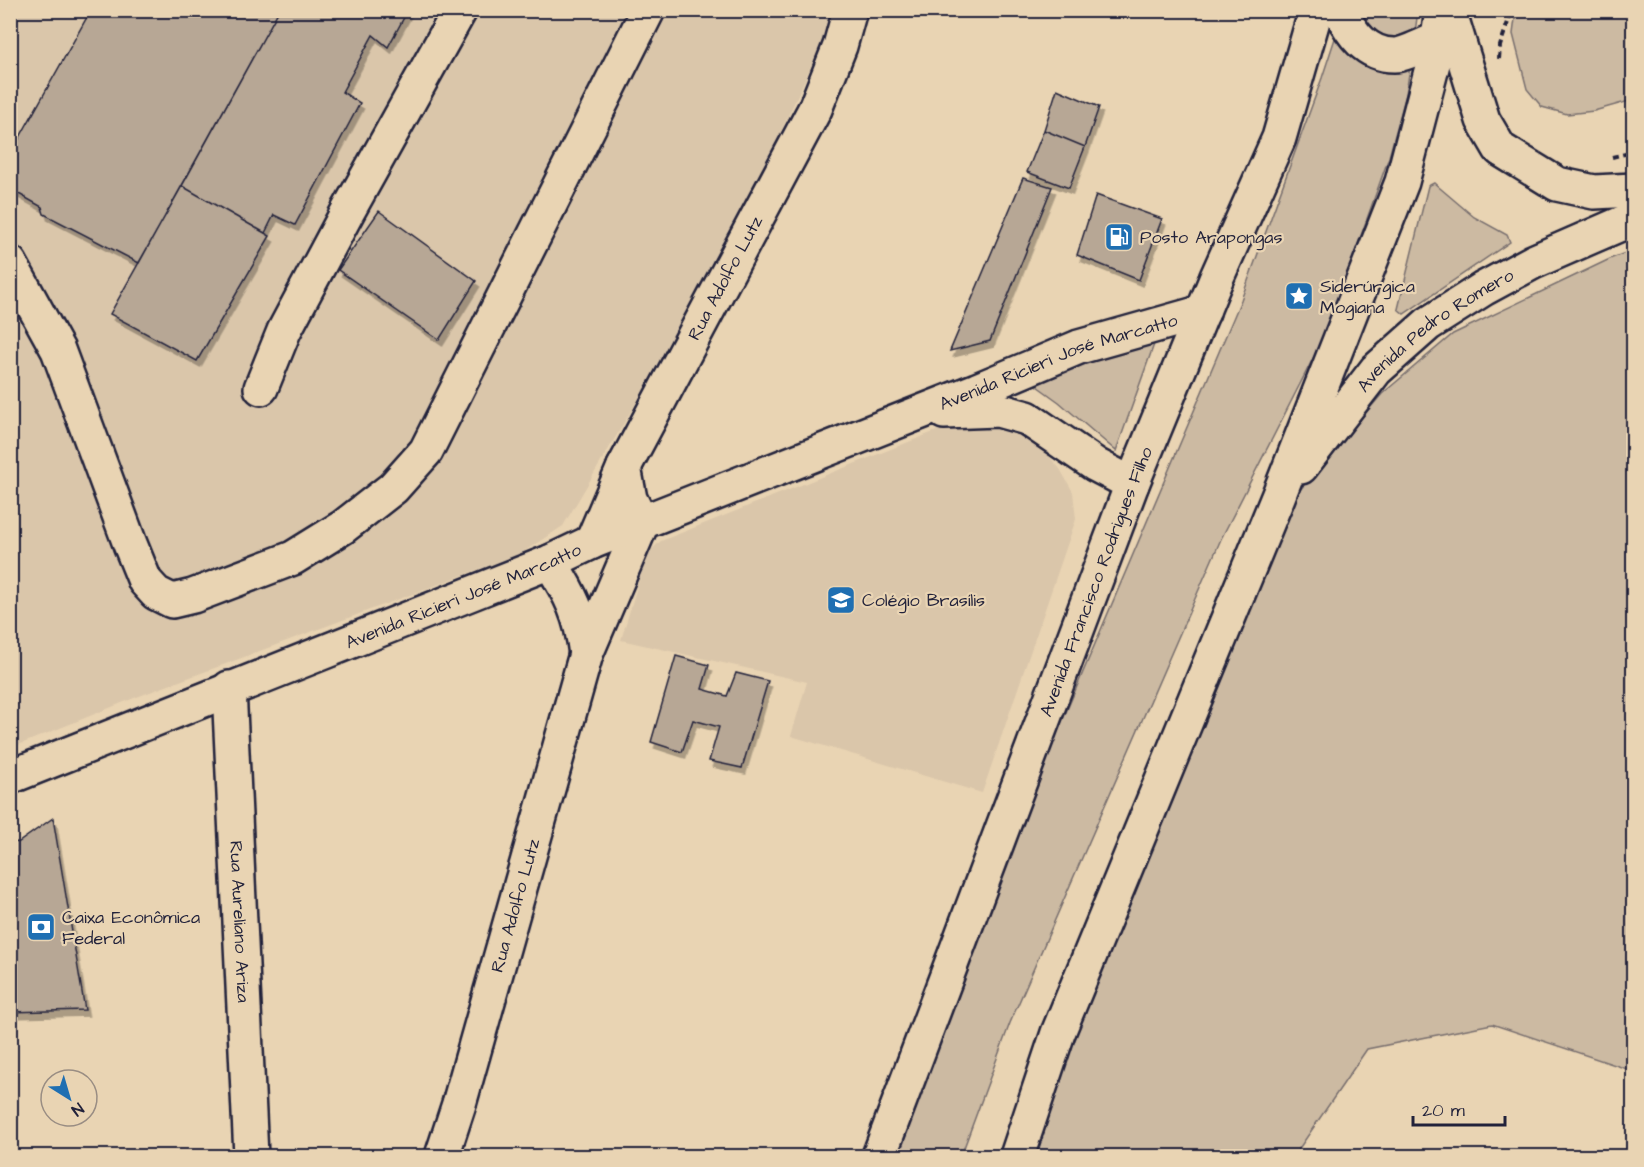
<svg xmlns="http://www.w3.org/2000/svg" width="1644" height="1167" font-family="'Architects Daughter',sans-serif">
	<defs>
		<filter id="shadow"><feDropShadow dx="3.5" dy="6" stdDeviation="0" flood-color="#0004"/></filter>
	</defs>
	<rect width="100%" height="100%" fill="#e9d4b3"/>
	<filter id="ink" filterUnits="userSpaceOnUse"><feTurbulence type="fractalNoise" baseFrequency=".0167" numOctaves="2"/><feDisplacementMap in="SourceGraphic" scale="12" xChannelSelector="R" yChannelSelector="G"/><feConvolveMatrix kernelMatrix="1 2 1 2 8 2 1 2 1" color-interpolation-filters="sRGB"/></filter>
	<g filter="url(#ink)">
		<!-- built -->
		<path fill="#dac6aa" d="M 11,11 L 833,11 L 824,38 L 727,249 L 563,526 L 520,554 L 134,698 L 11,748 Z
			M 987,424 L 1020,434 L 1040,446 L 1060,469 L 1073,492 L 1076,519 L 982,793 L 791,736 L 807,682 L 621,640 L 645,560 L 652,549 L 661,541 L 946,427 Z"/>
		<!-- green -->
		<path fill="#ccbaa2" stroke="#776e6e" stroke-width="1.5" d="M 1344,11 L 1418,11 L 1406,94 L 1389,157 L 1327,331 L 1221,539 L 1010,1023 L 961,1156 L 897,1156 L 1030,797 L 1241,300 L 1322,78 Z
			M 1516,11 L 1633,11 L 1633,100 L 1594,111 L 1567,114 L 1542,107 L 1527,89 L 1513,34 Z
			M 1434,183 L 1474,217 L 1507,235 L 1510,242 L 1404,314 L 1398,309 L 1428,186 Z
			M 1633,250 L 1633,1071 L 1492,1024 L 1367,1049 L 1294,1156 L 999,1156 L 1045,1028 L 1293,498 L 1382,394 L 1453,334 L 1612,258 Z
			M 1158,333 L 1116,451 L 1059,402 L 1030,381 Z"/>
		<!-- building -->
		<path fill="#b7a795" stroke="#22223b" stroke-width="1.5" filter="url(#shadow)" d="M 91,10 L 279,10 L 139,263 L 44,214 L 42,207 L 10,189 L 10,155 Z
			M 279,10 L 408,10 L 388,47 L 373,35 L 342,92 L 360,103 L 295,225 L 274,215 L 265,233 L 182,186 Z
			M 1057,89 L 1099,107 L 1085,147 L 1044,130 Z
			M 1044,130 L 1085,147 L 1069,188 L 1027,172 Z
			M 1023,178 L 1052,187 L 990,341 L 950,351 Z
			M 182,186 L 270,236 L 197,361 L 110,314 Z
			M 1096,195 L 1162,219 L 1139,280 L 1077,255 Z
			M 379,211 L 476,281 L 439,340 L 338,270 Z
			M 676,656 L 709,665 L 702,689 L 727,696 L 736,673 L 768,681 L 742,768 L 709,761 L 719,727 L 693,720 L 682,752 L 651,742 Z
			M 53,818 L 85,1010 L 10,1012 L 10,843 L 19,842 Z"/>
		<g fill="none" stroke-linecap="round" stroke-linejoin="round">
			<!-- minor casing -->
			<g stroke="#22223b" stroke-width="38">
				<g id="minor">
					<path d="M 10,263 L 58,350 L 130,544 L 145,581 L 156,593 L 172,601 L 193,596 L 293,558 L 343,527 L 393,488 L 426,451 L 648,10"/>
					<path d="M 261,388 L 284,331 L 348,211 L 460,10"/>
					<path id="s1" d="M 592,542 L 624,467 L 815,109 L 840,46 L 850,10"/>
					<path d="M 550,562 C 571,595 581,615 586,654"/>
					<path id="s2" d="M 229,688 L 251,1156"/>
					<path id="s3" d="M 442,1156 L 459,1104 L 586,654 L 642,523 L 630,499 L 624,467"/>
				</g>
			</g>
			<!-- major casing -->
			<g stroke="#22223b" stroke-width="38">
				<g id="major">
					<path d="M 1340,10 C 1351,33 1366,55 1394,55 C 1405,55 1427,43 1438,39"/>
					<path d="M 1449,10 L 1483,120 L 1500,149 L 1557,184 L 1594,192 L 1634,190"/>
					<path d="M 944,412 L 998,410 L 1027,418 L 1096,465 L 1132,484"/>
					<path id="s4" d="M 1301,467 L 1376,370 L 1428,324 L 1483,289 L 1533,262 L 1634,218"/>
					<path id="s5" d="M 10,777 L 550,562 L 592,542 L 977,390 L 1079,347 L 1203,312"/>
					<path id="s6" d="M 879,1156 L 1132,484 L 1217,277 L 1279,138 L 1316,10"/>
					<path d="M 1017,1156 L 1058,1033 L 1278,497 L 1402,182 L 1436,52 L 1442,10"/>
				</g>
			</g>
			<!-- path -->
			<path stroke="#22223b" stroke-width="4" stroke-dasharray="6 4.5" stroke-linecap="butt" d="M 1499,59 L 1500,46 L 1512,10
				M 1612,157 L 1634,152"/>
			<!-- minor -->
			<use href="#minor" stroke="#e9d4b3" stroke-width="33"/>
			<!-- major -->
			<use href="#major" stroke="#e9d4b3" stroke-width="33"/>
		</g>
	</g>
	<!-- icons -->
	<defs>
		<g id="fuel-square" transform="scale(1.5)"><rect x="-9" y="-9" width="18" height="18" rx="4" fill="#1f6fb2" stroke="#e9d4b3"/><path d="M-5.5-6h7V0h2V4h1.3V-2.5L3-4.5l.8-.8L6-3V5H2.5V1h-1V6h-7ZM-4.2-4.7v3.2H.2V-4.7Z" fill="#fff"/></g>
		<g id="sight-square" transform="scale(1.5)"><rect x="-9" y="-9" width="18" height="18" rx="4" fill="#1f6fb2" stroke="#e9d4b3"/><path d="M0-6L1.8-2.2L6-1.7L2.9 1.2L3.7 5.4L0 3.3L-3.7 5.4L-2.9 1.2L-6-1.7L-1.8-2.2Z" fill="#fff"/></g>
		<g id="school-square" transform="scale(1.5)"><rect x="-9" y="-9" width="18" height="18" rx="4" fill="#1f6fb2" stroke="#e9d4b3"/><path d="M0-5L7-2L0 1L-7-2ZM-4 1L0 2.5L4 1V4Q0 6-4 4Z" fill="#fff"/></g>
		<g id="bank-square" transform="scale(1.5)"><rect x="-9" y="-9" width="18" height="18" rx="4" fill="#1f6fb2" stroke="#e9d4b3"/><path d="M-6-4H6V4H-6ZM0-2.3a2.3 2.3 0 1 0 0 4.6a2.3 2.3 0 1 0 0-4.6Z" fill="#fff"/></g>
	</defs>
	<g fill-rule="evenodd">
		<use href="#fuel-square" x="1119" y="237"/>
		<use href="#sight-square" x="1299" y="296"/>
		<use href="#school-square" x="841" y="600"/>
		<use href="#bank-square" x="41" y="927"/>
	</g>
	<g text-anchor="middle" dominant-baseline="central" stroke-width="4.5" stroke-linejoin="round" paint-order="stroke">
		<!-- poi labels -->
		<g font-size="18" fill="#22223b" stroke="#e9d4b3" text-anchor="start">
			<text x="1140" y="237">Posto Arapongas</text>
			<text x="1320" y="286">Siderúrgica<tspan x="1320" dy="21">Mogiana</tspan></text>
			<text x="862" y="600">Colégio Brasílis</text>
			<text x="62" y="917">Caixa Econômica<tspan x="62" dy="21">Federal</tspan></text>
		</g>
		<!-- street labels -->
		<g font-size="18" fill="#22223b" stroke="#e9d4b3">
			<text stroke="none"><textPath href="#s1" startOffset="296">Rua Adolfo Lutz</textPath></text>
			<text stroke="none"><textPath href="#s4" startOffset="194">Avenida Pedro Romero</textPath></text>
			<text stroke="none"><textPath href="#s5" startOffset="1128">Avenida Ricieri José Marcatto</textPath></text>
			<text stroke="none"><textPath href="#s6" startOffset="614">Avenida Francisco Rodrigues Filho</textPath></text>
			<text stroke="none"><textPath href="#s5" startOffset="488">Avenida Ricieri José Marcatto</textPath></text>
			<text stroke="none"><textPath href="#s3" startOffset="261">Rua Adolfo Lutz</textPath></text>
			<text stroke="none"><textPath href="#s2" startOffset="234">Rua Aureliano Ariza</textPath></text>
		</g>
	</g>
	<!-- margin -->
	<rect width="1644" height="1167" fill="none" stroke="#e9d4b3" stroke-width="36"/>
	<rect x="18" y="18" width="1608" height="1131" fill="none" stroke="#22223b" stroke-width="2" filter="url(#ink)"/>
	<!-- north arrow -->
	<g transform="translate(69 1098) rotate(143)"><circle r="28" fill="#e9d4b3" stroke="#998d83" stroke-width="1.5"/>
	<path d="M0-4.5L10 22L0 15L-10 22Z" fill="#1f6fb2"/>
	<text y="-9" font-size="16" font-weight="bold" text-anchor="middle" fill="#22223b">N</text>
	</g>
	<!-- scale -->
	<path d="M1413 1116v9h92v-9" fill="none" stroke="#22223b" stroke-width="3"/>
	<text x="1422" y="1116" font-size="18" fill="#22223b" stroke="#e9d4b3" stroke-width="4.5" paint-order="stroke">20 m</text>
</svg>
